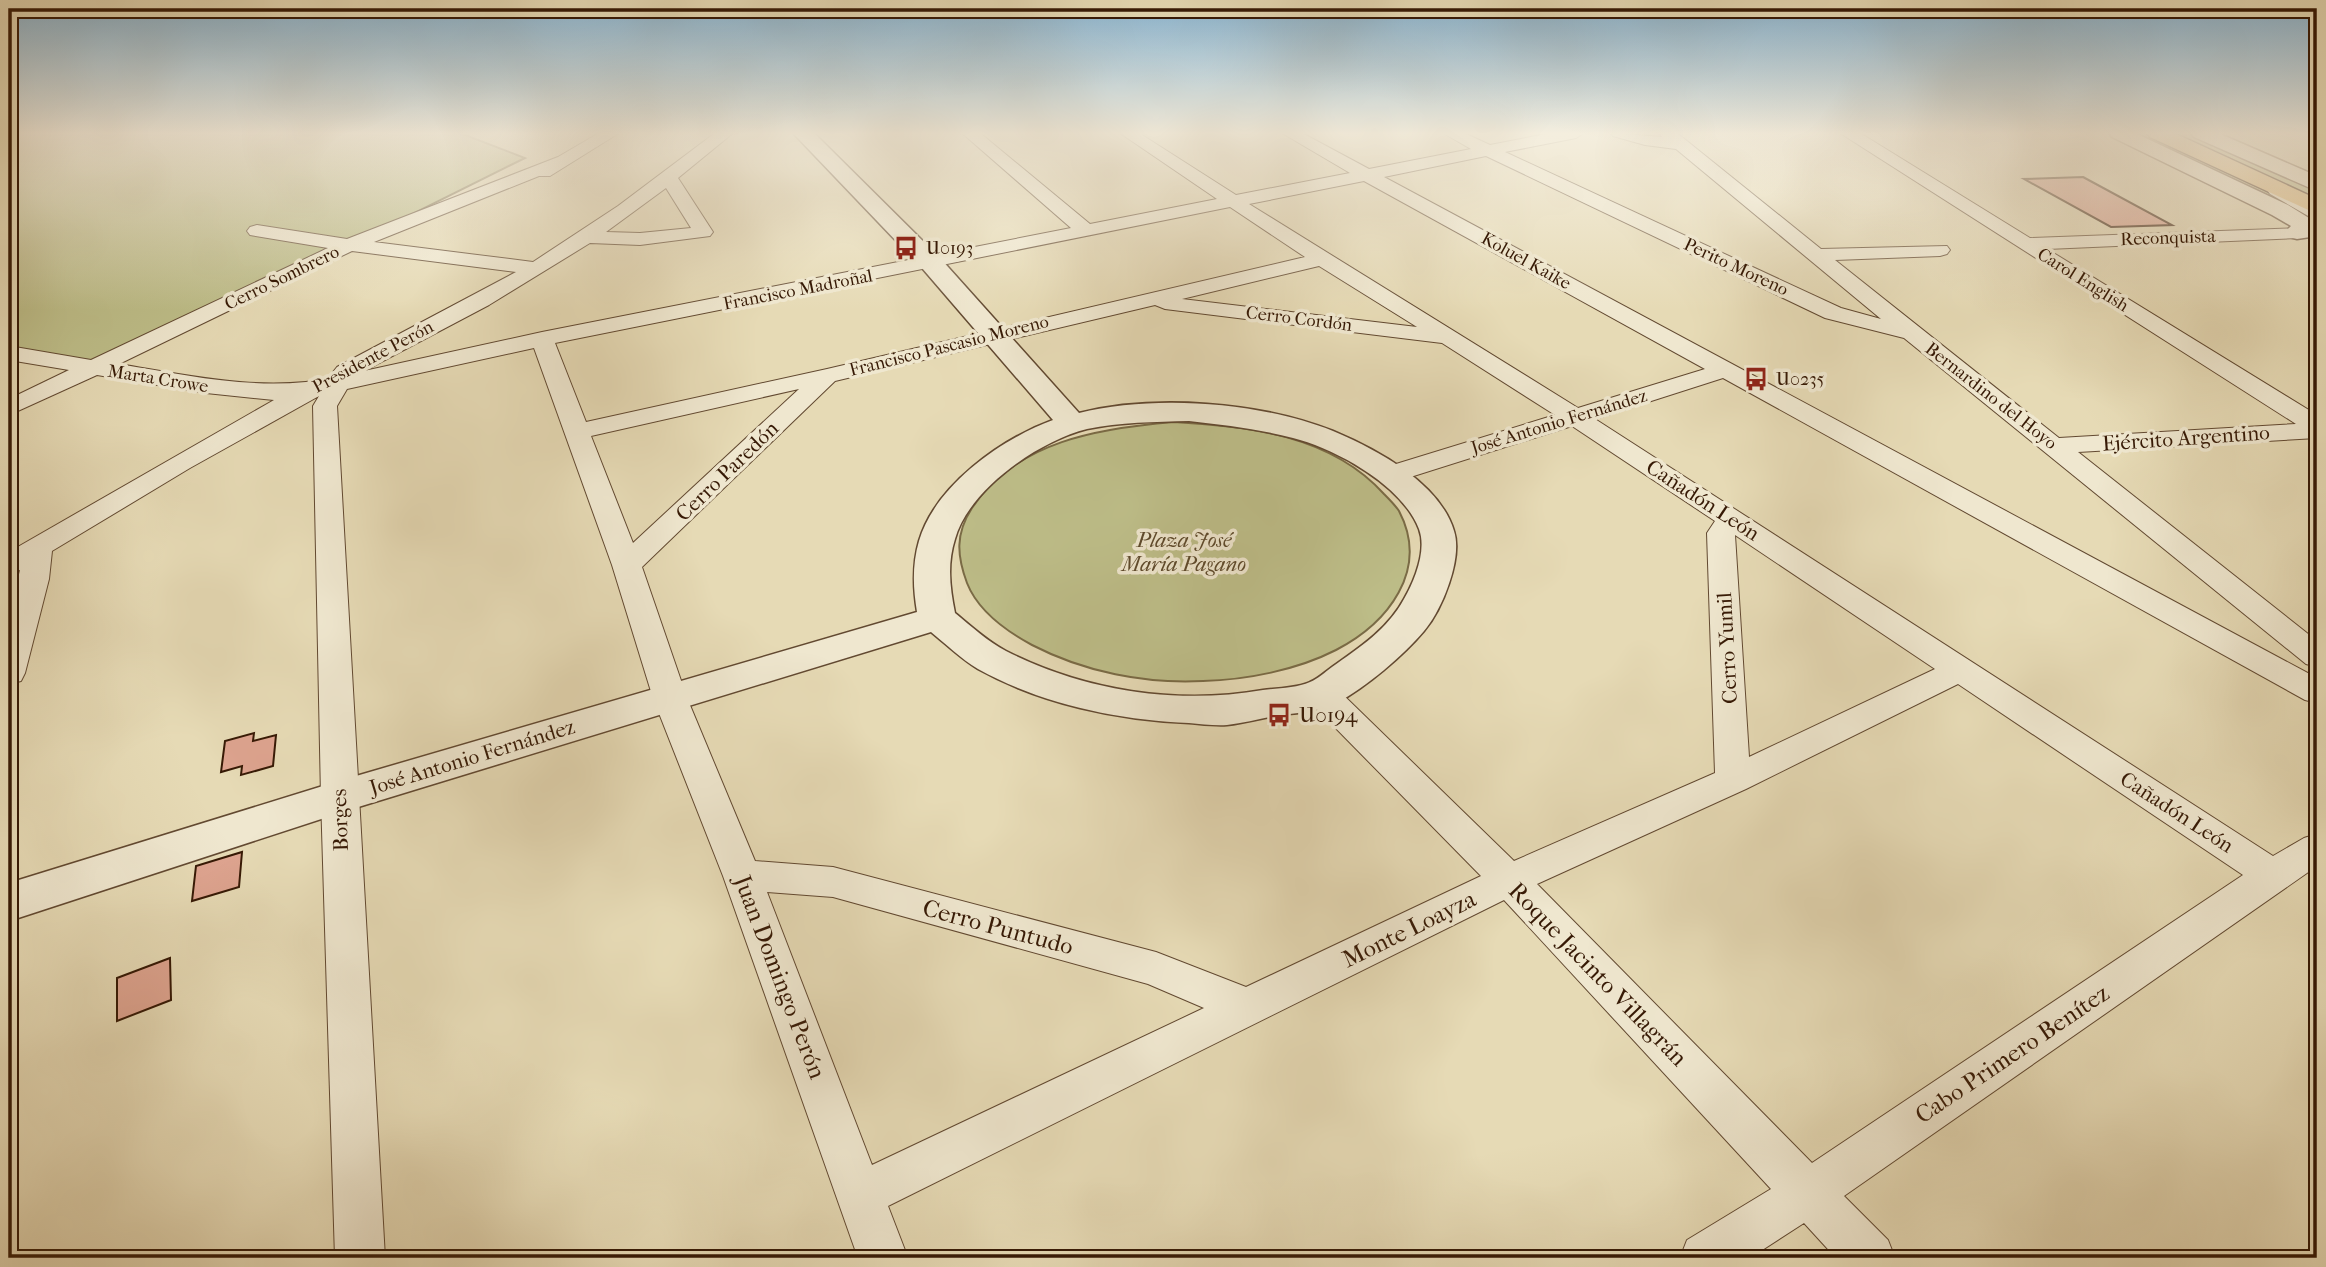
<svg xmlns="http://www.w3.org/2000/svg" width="2326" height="1267" font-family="'IM FELL French Canon',serif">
	<rect width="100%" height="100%" fill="#e6dab5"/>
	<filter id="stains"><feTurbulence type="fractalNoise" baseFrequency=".00286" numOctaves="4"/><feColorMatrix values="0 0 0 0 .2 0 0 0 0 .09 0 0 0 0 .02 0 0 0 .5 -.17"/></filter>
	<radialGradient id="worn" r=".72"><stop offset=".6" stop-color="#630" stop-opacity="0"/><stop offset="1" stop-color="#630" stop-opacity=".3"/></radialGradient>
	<!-- green -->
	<path fill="#bdbd88" stroke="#7a6b46" stroke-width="2" d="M 9,133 L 460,133 L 525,158 L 294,273 L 89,368 L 9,353 Z
		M 2129,133 L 2148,133 L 2258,186 L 2311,216 L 2303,215 Z
		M 2170,133 L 2192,133 L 2317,189 L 2317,201 Z
		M 1174,422 C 1248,426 1331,435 1384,494 C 1389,499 1395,505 1399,511 C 1430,570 1388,623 1336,650 C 1297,670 1246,680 1203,681 C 1145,684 1084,672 1032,645 C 1006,631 978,611 967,583 C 957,556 955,534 972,508 C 1016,441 1100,428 1174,422 Z"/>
	<!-- building -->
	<path fill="#dea490" stroke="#361905" stroke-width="2" d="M 2083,177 L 2172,225 L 2111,227 L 2024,179 Z
		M 254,733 L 253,741 L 276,735 L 273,766 L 241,775 L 242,766 L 221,772 L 225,741 Z
		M 242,852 L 239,887 L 192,901 L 196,866 Z
		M 170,958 L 171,1000 L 117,1021 L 117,978 Z"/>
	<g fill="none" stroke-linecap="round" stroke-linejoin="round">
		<!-- minor casing -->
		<g stroke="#624931" stroke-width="2">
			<path id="minor" d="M 599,133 L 619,133 L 550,176 L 539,176 L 374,242 L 533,262 L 618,206 L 715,133 L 733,133 L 678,178 L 713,232 L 710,236 L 640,245 L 590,243 L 489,305 L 364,371 L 542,332 L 1071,228 L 962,133 L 980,133 L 1090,224 L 1217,199 L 1120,133 L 1139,133 L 1236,195 L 1350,173 L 1282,133 L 1302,133 L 1369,169 L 1471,149 L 1443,133 L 1464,133 L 1490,145 L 1551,133 L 1584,133 L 1576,138 L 1505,152 L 1841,308 L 1881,319 L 1676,149 L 1645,145 L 1613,136 L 1611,133 L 1662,137 L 1659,133 L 1677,133 L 1821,249 L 1947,246 L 1950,250 L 1947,254 L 1940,256 L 1835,260 L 2059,438 L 2296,424 L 1840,133 L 1860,133 L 2030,238 L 2304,228 L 2307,232 L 2297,238 L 2047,249 L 2317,415 L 2317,438 L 2078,452 L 2317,641 L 2317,667 L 2306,664 L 1904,338 L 1825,318 L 1486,156 L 1384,177 L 2317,678 L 2317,703 L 2305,700 L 1723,378 L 1595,419 L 2273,856 L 2304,838 L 2317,834 L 2317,866 L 1844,1196 L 1888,1240 L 1895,1258 L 1836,1258 L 1804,1223 L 1750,1258 L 1680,1258 L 1687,1240 L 1771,1189 L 1504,900 L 888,1206 L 908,1258 L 858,1258 L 723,876 L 653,698 L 612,565 L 534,348 L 347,389 L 337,406 L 385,1258 L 335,1258 L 321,797 L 313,406 L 319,396 L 190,468 L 52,551 L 49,579 L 25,673 L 21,681 L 9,684 L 9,616 L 20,570 L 9,573 L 9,552 L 274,400 L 206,393 L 97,375 L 9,415 L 9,399 L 69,370 L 9,360 L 9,346 L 91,360 L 328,248 L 250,235 L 247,231 L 250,227 L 257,225 L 347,239 L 558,157 ZM 1364,181 L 1705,369 L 1578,408 L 1249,204 ZM 666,188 L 691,228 L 640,233 L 606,232 ZM 1230,207 L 1305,257 L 827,369 L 586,422 L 555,343 ZM 352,251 L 516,272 L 337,367 L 333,372 L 338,377 C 264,393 192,376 119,364 ZM 1319,266 L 1417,327 L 1182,299 ZM 1155,305 L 1165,309 L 1442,343 L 1555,415 L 1383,468 L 1379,474 L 1383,480 L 1392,482 L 1401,480 L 1572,426 L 1715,521 L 1707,533 L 1715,773 L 1514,861 L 1334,686 L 1322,683 L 1310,686 L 1305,694 L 1310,702 L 1481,876 L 1246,987 L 1156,952 L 833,867 L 755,861 L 687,698 L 642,567 L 835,381 ZM 799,389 L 633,543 L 591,436 ZM 1735,535 L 1935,669 L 1749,757 ZM 1958,684 L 2243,875 L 1812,1163 L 1537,884 L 1746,789 ZM 767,892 L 833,897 L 1148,984 L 1204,1008 L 872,1165 Z
				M 2276,185 L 2317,207 L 2317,221 L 2270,194 L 2267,190 L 2270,186 Z"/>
		</g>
		<!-- tertiary casing -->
		<g stroke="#624931" stroke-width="3">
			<path id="tertiary" d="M 793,133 L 814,133 L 940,258 L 1079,413 C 1155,394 1260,402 1333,431 C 1376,449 1440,483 1454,531 C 1463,558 1442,610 1424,631 C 1403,656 1366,687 1337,703 C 1320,712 1294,713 1274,716 C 1259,719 1243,723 1227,725 C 1215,726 1201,724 1189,723 C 1117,720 1041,704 978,669 C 961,659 946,644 931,632 L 355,808 L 9,921 L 9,883 L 339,781 L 917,612 C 913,588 912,565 919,541 C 935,486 1001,439 1053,420 L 922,268 ZM 1189,421 C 1224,425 1259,429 1293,438 C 1336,449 1402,485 1419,529 C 1427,550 1415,580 1404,599 C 1388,629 1359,648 1332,667 C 1325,672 1318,679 1310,682 C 1297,688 1278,688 1263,690 C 1177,705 1085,691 1006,651 C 988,642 971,626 955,613 C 950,588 947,564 955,539 C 969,489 1039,441 1087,429 C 1120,422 1155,422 1189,421 Z
				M 2109,133 L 2135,133 L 2288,205 L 2317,223 L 2317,236 L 2297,239 L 2289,237 L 2285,232 L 2291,226 L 2272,215 L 2112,137 Z
				M 2191,133 L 2218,133 L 2317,176 L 2317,191 L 2194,137 Z"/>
		</g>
		<!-- trunk casing -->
		<g stroke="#361905" stroke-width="3">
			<path id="trunk" d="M 2147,133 L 2174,133 L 2317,199 L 2317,214 L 2150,137 Z"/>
		</g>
		<!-- minor -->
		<use href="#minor" fill="#efe7cf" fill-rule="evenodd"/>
		<!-- tertiary -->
		<use href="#tertiary" fill="#efe7cf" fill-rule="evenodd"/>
		<!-- trunk -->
		<use href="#trunk" fill="#e3bd7a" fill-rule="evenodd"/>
	</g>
	<!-- sky -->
	<linearGradient id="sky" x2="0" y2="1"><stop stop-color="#89b6d4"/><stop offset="0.43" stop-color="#f4eede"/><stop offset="1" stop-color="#f4eede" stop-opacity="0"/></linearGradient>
	<rect width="2326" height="310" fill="url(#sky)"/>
	<!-- icons -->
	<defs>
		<g id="bus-bare" transform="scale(1.89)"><path d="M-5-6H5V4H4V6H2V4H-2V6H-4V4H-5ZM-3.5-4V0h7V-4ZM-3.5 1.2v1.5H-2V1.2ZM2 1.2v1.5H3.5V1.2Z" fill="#8f2418" stroke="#efe7cf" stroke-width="2.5" paint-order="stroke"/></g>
	</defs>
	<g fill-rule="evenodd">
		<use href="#bus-bare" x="906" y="248"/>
		<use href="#bus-bare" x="1756" y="379"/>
		<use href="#bus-bare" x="1279" y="715"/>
	</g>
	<g text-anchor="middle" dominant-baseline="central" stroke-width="7" stroke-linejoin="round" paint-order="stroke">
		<!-- far-street labels -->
		<g font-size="18" fill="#361905" stroke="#efe7cf">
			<text transform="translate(2168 238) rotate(-2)">Reconquista</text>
			<text transform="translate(1526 261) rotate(29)">Koluel Kaike</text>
			<text transform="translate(1736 267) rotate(25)">Perito Moreno</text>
			<text transform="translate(282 278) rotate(-26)">Cerro Sombrero</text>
			<text transform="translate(2083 280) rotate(32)">Carol English</text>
			<text transform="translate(798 290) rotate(-11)">Francisco Madroñal</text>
			<text transform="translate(1299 319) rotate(7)">Cerro Cordón</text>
			<text transform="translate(949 346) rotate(-14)">Francisco Pascasio Moreno</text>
			<text transform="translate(373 357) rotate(-28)">Presidente Perón</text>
			<text transform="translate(158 379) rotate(9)">Marta Crowe</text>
			<text transform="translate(1991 396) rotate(38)">Bernardino del Hoyo</text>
			<text transform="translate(1559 422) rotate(-17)">José Antonio Fernández</text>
		</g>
		<!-- far-poi labels -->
		<g font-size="18" fill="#361905" stroke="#efe7cf" text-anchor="start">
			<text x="926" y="248">U0193</text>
			<text x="1776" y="379">U0235</text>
		</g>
		<!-- street labels -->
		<g font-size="21" fill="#361905" stroke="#efe7cf">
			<text transform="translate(2186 438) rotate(-4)">Ejército Argentino</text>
			<text transform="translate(727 471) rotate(-44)">Cerro Paredón</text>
			<text transform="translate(1703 500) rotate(33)">Cañadón León</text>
			<text transform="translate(1727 648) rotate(-93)">Cerro Yumil</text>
			<text transform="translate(472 757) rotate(-17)">José Antonio Fernández</text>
			<text transform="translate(2177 812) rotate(33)">Cañadón León</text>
			<text transform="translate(340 820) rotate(-92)">Borges</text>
		</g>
		<!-- park labels -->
		<g font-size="21" font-style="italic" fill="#5e4a2c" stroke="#efe7cf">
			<text x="1184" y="540">Plaza José<tspan x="1184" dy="24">María Pagano</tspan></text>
		</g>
		<!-- poi labels -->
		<g font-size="21" fill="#361905" stroke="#efe7cf" text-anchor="start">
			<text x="1299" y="715">U0194</text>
		</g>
		<!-- near-street labels -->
		<g font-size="24" fill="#361905" stroke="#efe7cf">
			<text transform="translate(998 927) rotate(15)">Cerro Puntudo</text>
			<text transform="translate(1409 929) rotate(-26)">Monte Loayza</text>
			<text transform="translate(1598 974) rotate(46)">Roque Jacinto Villagrán</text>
			<text transform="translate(780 977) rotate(69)">Juan Domingo Perón</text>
			<text transform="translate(2012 1054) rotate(-34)">Cabo Primero Benítez</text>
		</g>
	</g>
	<!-- margin -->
	<rect width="2326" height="1267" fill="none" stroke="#e6dab5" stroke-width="35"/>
	<rect x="10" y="10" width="2305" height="1246" fill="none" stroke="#361905" stroke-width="3.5"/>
	<rect x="18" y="18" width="2291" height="1232" fill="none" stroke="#361905" stroke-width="2"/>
	<rect width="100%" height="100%" filter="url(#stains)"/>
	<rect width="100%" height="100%" fill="url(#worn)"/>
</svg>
